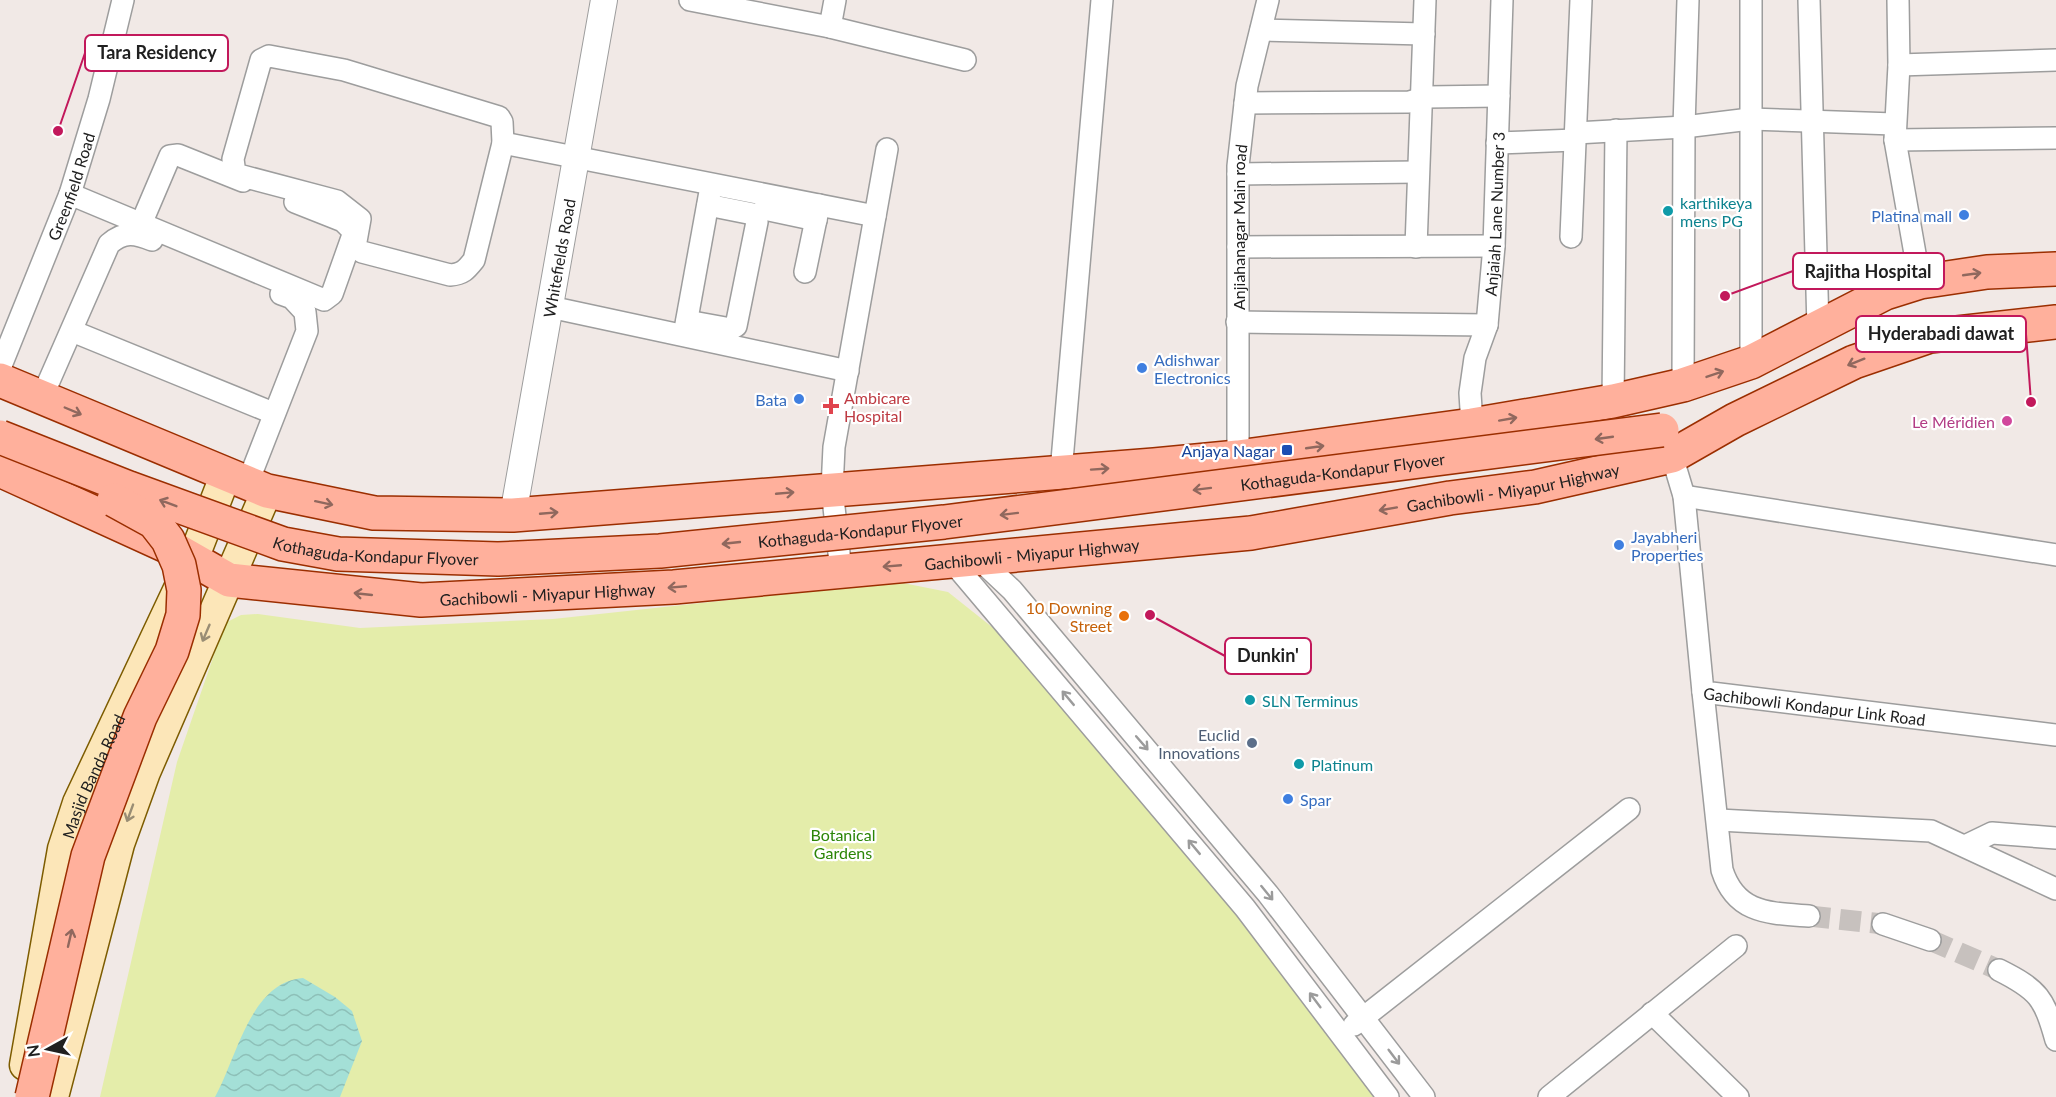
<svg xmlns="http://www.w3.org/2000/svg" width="2056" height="1097" font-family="Lato,sans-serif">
	<defs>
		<pattern id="water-waves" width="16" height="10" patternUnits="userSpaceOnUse" patternTransform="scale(1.5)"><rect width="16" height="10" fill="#a4e0d7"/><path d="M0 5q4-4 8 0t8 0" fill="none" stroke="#8dc0b8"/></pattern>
	</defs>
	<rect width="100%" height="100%" fill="#f1e9e6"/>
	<!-- garden -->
	<path fill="#e4edaa" d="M 898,582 L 948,592 L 997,631 L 1239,915 L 1374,1097 L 100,1097 L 177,762 L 225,623 L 241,615 L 258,614 L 360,628 L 553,619 Z"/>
	<!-- water -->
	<path fill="url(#water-waves)" d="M 303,978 L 335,997 L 352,1011 L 362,1041 L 340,1097 L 215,1097 C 237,1058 250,982 303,978 Z"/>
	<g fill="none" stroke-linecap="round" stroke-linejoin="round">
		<!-- minor-tunnel -->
		<path stroke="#c7c1be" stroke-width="21" stroke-dasharray="21 10" stroke-linecap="butt" d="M 1809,916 L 1883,924
			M 1930,940 L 1999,970"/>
		<!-- minor casing -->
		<g stroke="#9d9d9d" stroke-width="24">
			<g id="minor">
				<path d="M 690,0 L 830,27 L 965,60"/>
				<path d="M 1751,0 L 1751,362"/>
				<path d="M 1809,0 L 1818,328"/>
				<path d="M 1898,0 L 1899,65 L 1895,140 L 1920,282"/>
				<path d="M 830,27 L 835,0"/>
				<path d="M 1261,30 L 1424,34"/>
				<path d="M 269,56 L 344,70 L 499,117 L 502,122 L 503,143 L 474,260 C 466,270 463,274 450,275 L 362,252 L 355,247 L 360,219 L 337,201 L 235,174 L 233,159 L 261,60 Z"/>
				<path d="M 1899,65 L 2056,60"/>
				<path d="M 1245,103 L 1409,102 L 1427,97 L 1499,96"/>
				<path d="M 1576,133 L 1684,127 L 1750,119 L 1894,124"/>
				<path d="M 1895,140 L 2056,138"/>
				<path d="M 503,143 L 875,216"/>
				<path d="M 1497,143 L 1575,140"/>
				<path d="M 1238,174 L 1418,172"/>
				<path d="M 70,194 L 324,300 L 332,294 L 354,232 L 343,221 L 295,202"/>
				<path d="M 764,209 L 816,220"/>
				<path d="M 141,224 L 170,156 L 178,155 L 243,181"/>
				<path d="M 1571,237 L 1581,0"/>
				<path d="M 1238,247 L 1494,246"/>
				<path d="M 1416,247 L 1425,0"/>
				<path d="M 805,272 L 819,205"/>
				<path d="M 550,307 L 848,371"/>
				<path d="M 687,321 L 731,329 L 736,326 L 757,222 L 753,214 L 708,205"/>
				<path d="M 1237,322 L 1487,325"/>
				<path d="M 72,331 L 273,413"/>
				<path d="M 684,335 L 710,192"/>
				<path id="s1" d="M 0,368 L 70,194 L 99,99 L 123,0"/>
				<path d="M 1683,385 L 1684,127 L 1688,0"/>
				<path d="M 42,397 L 109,244 C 124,231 135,233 152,240"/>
				<path d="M 1613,401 L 1616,130"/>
				<path id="s2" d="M 1472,425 L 1470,393 L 1475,358 L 1487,325 L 1494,246 L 1502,0"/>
				<path id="s3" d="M 1672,456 L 1684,496 L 1703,692 L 2056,735"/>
				<path id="s4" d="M 1238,457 L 1238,166 L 1247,86 L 1268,0"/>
				<path d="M 1061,472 L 1102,0"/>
				<path d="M 248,482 L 307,331 L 305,312 L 292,298 L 281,294"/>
				<path d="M 1684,496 L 2056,555"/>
				<path d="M 978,558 L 1012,590 L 1268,894 L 1424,1097"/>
				<path d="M 951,560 L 1245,908 L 1388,1097"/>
				<path d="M 841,571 L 832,489 L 834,447 L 887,149"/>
				<path d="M 1703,692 L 1722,870 C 1736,914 1769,913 1809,916"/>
				<path d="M 1719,820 L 1931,831 L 2056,889"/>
				<path d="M 1965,846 L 1992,833 L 2056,838"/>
				<path d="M 1883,924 L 1930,940"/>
				<path d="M 1999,970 C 2039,990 2044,998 2056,1040"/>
				<path d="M 1652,1013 L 1738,1097"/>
				<path d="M 1354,1025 L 1629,809"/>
				<path d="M 1549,1097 L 1736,946"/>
			</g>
		</g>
		<!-- tertiary casing -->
		<g stroke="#9d9d9d" stroke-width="28">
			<g id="tertiary">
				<path id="s5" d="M 513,515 L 604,0"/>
			</g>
		</g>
		<!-- secondary casing -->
		<g stroke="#7d5c00" stroke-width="33">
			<g id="secondary">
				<path id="s6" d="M 25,1065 L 63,849 L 78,803 L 193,559 L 226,474"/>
				<path d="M 53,1097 L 119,844 L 145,772 L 267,491"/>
			</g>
		</g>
		<!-- primary casing -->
		<g stroke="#9b2e00" stroke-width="36">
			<g id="primary">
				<path d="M 0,380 L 267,491 L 374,513 L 513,515 L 1154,465 L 1238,457 L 1472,425 L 1613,401 L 1683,385 L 1751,362 L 1885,293 L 1920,282 L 1987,272 L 2056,269"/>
				<path id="s7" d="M 0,470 L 180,552 L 229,580 L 421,600 L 674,587 L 1251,533 L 1450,498 L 1535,487 L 1672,456 L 1735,420 L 1854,362 L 1930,336 L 2056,322"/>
			</g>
		</g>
		<!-- minor -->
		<use href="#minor" stroke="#fff" stroke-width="21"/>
		<!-- tertiary -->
		<use href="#tertiary" stroke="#fff" stroke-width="26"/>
		<!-- secondary -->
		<use href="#secondary" stroke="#fce6b8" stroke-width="30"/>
		<!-- primary -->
		<use href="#primary" stroke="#ffb09c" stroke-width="33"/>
		<!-- primary-bridge casing -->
		<g stroke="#9b2e00" stroke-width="36" stroke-linecap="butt">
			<g id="primary-bridge">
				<path id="s8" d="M 0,437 L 129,488 L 283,544 L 338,554 L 498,559 L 660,551 L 944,522 L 1662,430"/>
				<path d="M 32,1097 L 88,856 L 140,717 L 172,651 L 183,615 L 184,590 L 179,565 L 168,540 L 154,522 L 114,500"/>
			</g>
		</g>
		<!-- primary-bridge -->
		<use href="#primary-bridge" stroke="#ffb09c" stroke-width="33"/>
	</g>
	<!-- one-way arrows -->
	<defs><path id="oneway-shaft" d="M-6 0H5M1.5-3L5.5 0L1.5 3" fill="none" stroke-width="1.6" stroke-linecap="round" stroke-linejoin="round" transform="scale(1.5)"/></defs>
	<g stroke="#90685e">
		<use href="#oneway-shaft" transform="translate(1972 274) rotate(-8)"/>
		<use href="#oneway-shaft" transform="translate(1856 362) rotate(158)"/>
		<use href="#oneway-shaft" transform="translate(1715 374) rotate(-19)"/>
		<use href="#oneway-shaft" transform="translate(73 411) rotate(23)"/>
		<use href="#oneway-shaft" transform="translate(1508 419) rotate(-10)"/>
		<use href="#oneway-shaft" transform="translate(1604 438) rotate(172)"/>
		<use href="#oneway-shaft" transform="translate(1315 447) rotate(-8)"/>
		<use href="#oneway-shaft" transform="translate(1100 469) rotate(-4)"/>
		<use href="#oneway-shaft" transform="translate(1202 489) rotate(173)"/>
		<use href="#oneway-shaft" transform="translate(785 493) rotate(-5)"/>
		<use href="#oneway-shaft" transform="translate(168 503) rotate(-159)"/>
		<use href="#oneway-shaft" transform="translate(324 503) rotate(12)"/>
		<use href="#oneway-shaft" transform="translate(1388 509) rotate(170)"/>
		<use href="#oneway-shaft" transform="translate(549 513) rotate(-5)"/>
		<use href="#oneway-shaft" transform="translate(1009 514) rotate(173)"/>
		<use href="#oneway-shaft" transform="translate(731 543) rotate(174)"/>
		<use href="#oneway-shaft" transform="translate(892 566) rotate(175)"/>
		<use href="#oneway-shaft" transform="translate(677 587) rotate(175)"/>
		<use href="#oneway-shaft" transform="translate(363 594) rotate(-174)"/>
		<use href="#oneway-shaft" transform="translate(70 938) rotate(-77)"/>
	</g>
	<g stroke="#998d74">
		<use href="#oneway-shaft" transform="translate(206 633) rotate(113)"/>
		<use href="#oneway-shaft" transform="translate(130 813) rotate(110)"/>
	</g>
	<g stroke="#9b9b9b">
		<use href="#oneway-shaft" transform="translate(1068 698) rotate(-130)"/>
		<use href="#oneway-shaft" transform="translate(1142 743) rotate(49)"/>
		<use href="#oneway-shaft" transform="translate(1194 847) rotate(-130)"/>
		<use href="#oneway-shaft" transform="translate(1267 893) rotate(51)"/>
		<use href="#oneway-shaft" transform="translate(1315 1000) rotate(-127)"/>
		<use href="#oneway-shaft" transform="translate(1394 1057) rotate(53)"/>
	</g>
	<!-- markers -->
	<g fill="#0f9aa8" stroke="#fff" stroke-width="2">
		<circle cx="1668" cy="211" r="6"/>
		<circle cx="1250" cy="700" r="6"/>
		<circle cx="1299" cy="764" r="6"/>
	</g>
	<g fill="#3f7fe0" stroke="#fff" stroke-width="2">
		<circle cx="1964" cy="215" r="6"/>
		<circle cx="1142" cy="368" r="6"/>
		<circle cx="799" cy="399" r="6"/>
		<circle cx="1619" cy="545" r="6"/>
		<circle cx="1288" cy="799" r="6"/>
	</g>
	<path fill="#e0444e" stroke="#fff" stroke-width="2" d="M828 397h6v6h6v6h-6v6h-6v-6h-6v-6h6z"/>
	<circle fill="#d1479c" stroke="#fff" stroke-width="2" cx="2007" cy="421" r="6"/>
	<rect fill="#1a4fb4" stroke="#fff" stroke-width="2" x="1281" y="444" width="12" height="12" rx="3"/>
	<circle fill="#e8710a" stroke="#fff" stroke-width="2" cx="1124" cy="616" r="6"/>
	<circle fill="#5c6f8a" stroke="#fff" stroke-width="2" cx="1252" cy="743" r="6"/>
	<g text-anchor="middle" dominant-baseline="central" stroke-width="4.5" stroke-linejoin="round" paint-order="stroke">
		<!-- street labels -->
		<g font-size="16" fill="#202020" stroke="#fff">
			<text stroke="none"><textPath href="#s1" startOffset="195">Greenfield Road</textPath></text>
			<text stroke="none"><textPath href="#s2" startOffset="214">Anjaiah Lane Number 3</textPath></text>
			<text stroke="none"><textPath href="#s4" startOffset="230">Anjiahanagar Main road</textPath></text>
			<text stroke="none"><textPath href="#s5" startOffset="261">Whitefields Road</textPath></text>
			<text stroke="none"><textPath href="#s8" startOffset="1368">Kothaguda-Kondapur Flyover</textPath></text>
			<text stroke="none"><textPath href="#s7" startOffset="1546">Gachibowli - Miyapur Highway</textPath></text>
			<text stroke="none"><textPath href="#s8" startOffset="882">Kothaguda-Kondapur Flyover</textPath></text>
			<text stroke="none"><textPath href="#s8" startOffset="396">Kothaguda-Kondapur Flyover</textPath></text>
			<text stroke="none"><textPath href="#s7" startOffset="1060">Gachibowli - Miyapur Highway</textPath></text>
			<text stroke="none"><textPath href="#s7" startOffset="574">Gachibowli - Miyapur Highway</textPath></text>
			<text stroke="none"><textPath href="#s3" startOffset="351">Gachibowli Kondapur Link Road</textPath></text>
			<text stroke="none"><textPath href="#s6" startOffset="298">Masjid Banda Road</textPath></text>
		</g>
		<!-- culture labels -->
		<g font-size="16" fill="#0d838f" stroke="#fff" text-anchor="start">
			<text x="1680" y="202">karthikeya<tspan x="1680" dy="18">mens PG</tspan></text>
			<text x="1262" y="700">SLN Terminus</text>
			<text x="1311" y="764">Platinum</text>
		</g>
		<!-- shop labels -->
		<g font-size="16" fill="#366cbe" stroke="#fff" text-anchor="start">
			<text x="1952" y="215" text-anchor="end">Platina mall</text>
			<text x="1154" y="359">Adishwar<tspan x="1154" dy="18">Electronics</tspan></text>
			<text x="787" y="399" text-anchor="end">Bata</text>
			<text x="1631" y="536">Jayabheri<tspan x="1631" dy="18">Properties</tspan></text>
			<text x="1300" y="799">Spar</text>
		</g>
		<!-- health labels -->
		<g font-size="16" fill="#be3a42" stroke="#fff" text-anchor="start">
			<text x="844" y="397">Ambicare<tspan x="844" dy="18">Hospital</tspan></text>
		</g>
		<!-- hotel labels -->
		<g font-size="16" fill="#b23c85" stroke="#fff" text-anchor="end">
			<text x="1995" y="421">Le Méridien</text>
		</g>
		<!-- transit labels -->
		<g font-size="16" fill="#164399" stroke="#fff" text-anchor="end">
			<text x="1275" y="450">Anjaya Nagar</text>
		</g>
		<!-- food labels -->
		<g font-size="16" fill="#c56008" stroke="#fff" text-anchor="end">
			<text x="1112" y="607">10 Downing<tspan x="1112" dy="18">Street</tspan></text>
		</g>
		<!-- service labels -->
		<g font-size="16" fill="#4e5e75" stroke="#fff" text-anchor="end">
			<text x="1240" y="734">Euclid<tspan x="1240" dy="18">Innovations</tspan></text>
		</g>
		<!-- park labels -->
		<g font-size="16" fill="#2b8507" stroke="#fff">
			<text x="843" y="834">Botanical<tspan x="843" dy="18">Gardens</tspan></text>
		</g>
	</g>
	<!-- callouts -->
	<path fill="none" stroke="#c2185b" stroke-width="2" d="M58 131L85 53M1725 296L1793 271M2031 402L2026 334M1150 615L1225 656"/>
	<g fill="#c2185b" stroke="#fff" stroke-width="2">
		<circle cx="58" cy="131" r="6"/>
		<circle cx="1725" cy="296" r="6"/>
		<circle cx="2031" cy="402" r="6"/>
		<circle cx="1150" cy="615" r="6"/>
	</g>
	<g fill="#fff" stroke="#c2185b" stroke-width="2">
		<rect x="85" y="35" width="143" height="36" rx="6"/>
		<rect x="1793" y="253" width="151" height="36" rx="6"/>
		<rect x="1856" y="316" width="170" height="36" rx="6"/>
		<rect x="1225" y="638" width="86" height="36" rx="6"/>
	</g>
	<g font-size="18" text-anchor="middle" font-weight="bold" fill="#202020">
		<text x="157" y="59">Tara Residency</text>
		<text x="1868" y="278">Rajitha Hospital</text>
		<text x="1941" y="340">Hyderabadi dawat</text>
		<text x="1268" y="662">Dunkin'</text>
	</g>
	<!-- north arrow -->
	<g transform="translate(48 1049) rotate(262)" stroke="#ffffff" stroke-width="4.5" paint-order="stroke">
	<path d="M0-4.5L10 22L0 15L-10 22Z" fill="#202020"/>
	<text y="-9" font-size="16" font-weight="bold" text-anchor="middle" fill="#202020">N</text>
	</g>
</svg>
